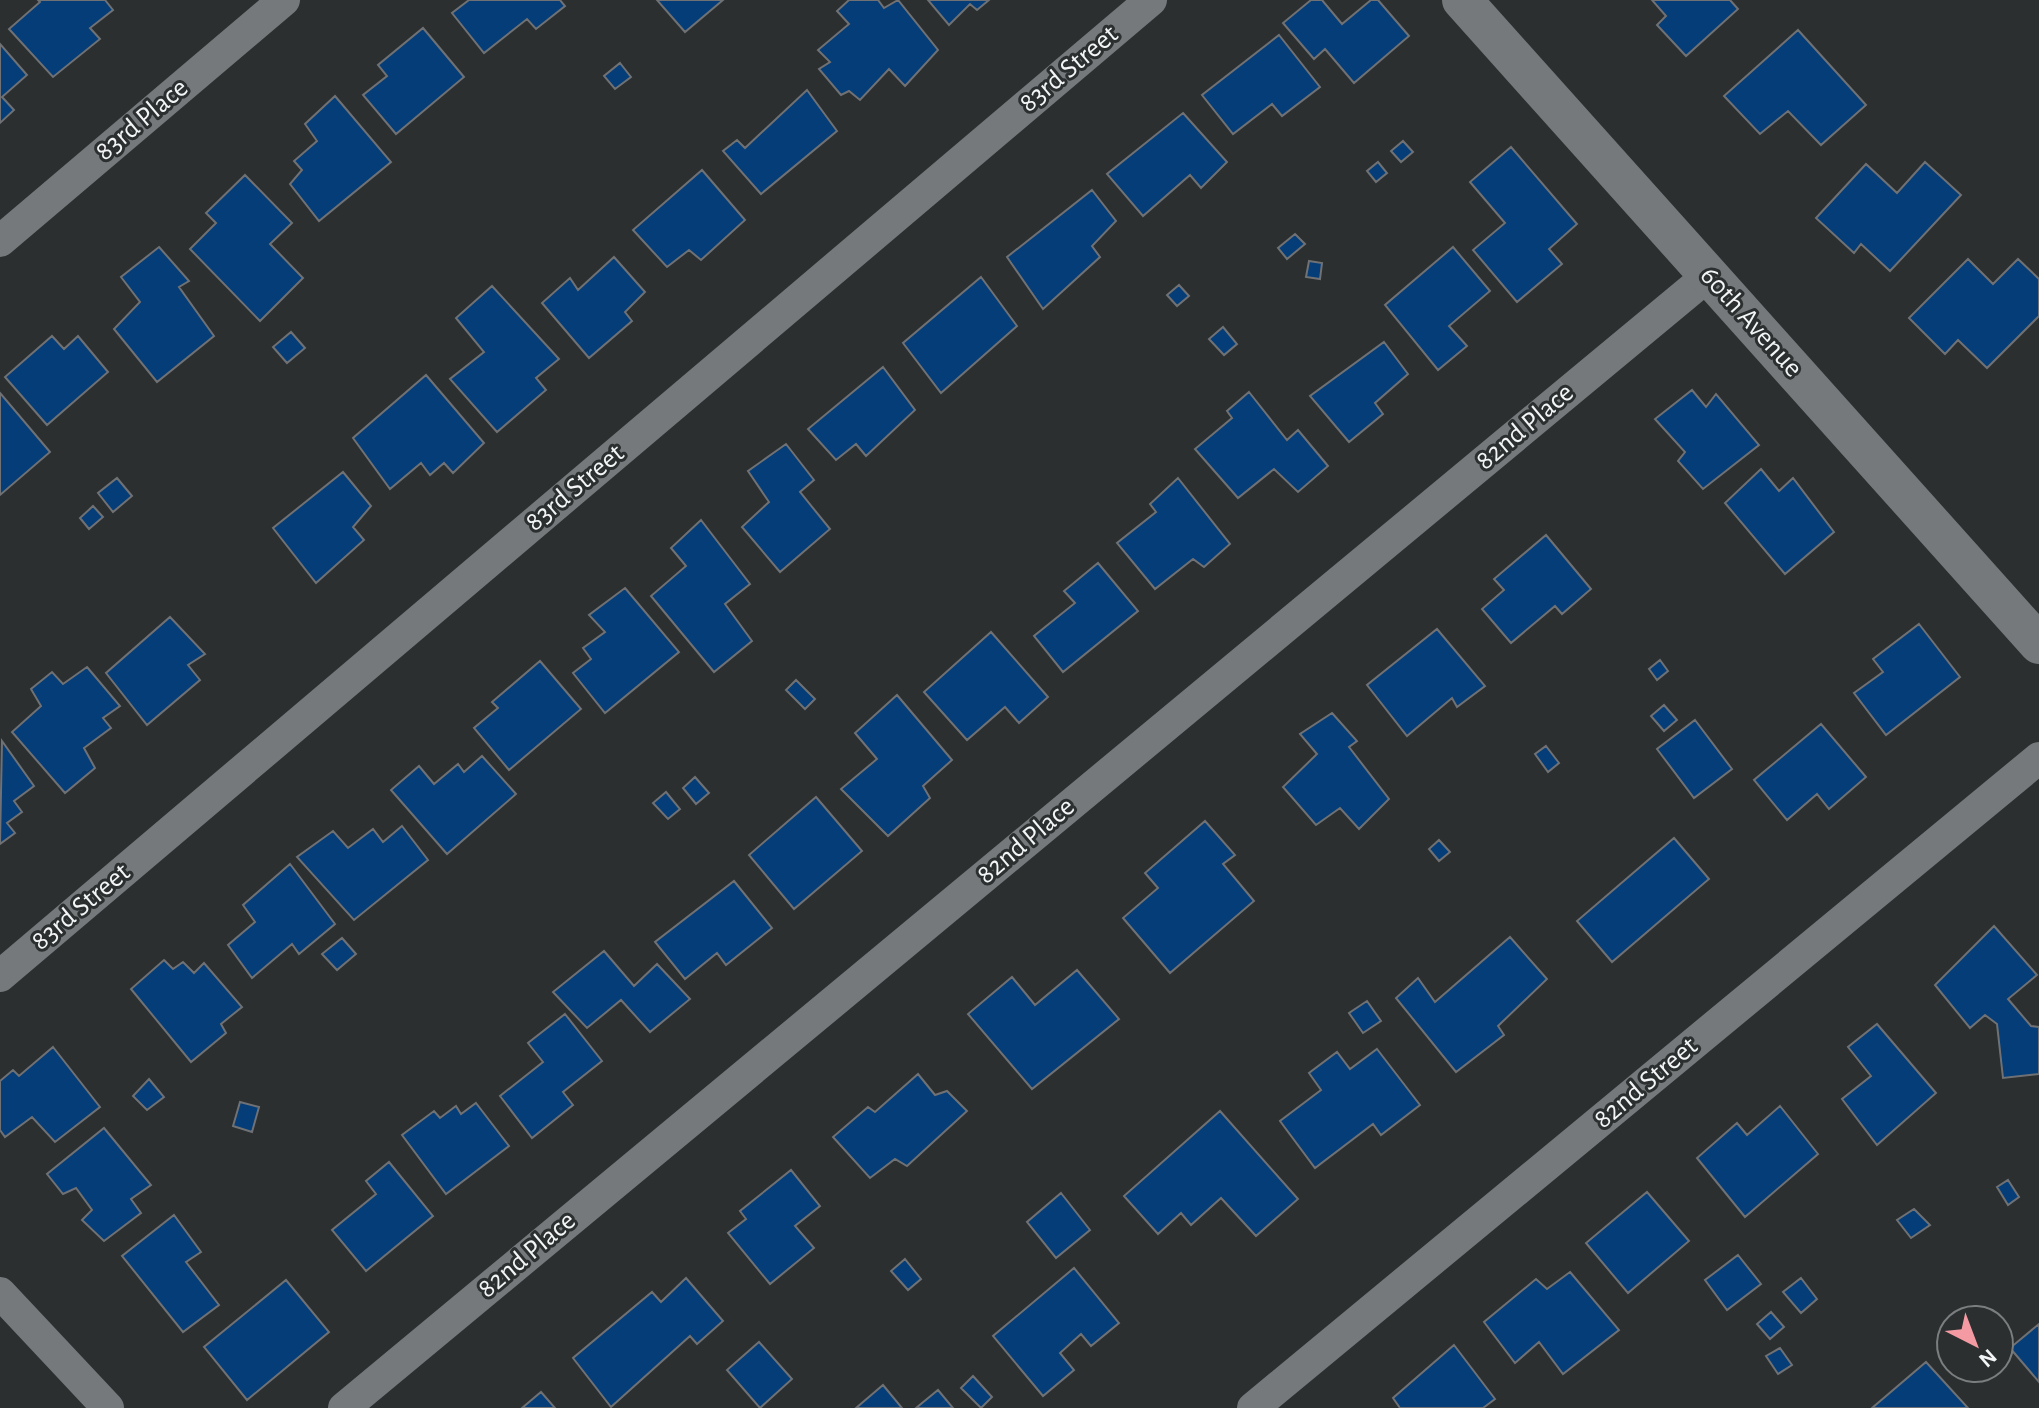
<svg xmlns="http://www.w3.org/2000/svg" width="2039" height="1408" font-family="'Alegreya Sans',sans-serif">
	<rect width="100%" height="100%" fill="#2b2f30"/>
	<!-- building -->
	<path fill="#043d77" stroke="#6f7174" stroke-width="2" d="M 38,0 L 105,0 L 113,10 L 90,28 L 100,39 L 53,77 L 9,29 L 40,2 Z
		M 469,0 L 560,0 L 565,6 L 536,29 L 527,19 L 484,53 L 452,13 Z
		M 657,0 L 723,0 L 685,32 Z
		M 849,0 L 878,0 L 884,8 L 898,0 L 938,50 L 905,86 L 889,69 L 860,100 L 849,91 L 841,95 L 819,69 L 830,62 L 818,50 L 849,24 L 837,11 Z
		M 928,0 L 989,0 L 977,10 L 970,4 L 949,25 Z
		M 1311,0 L 1322,0 L 1342,24 L 1371,0 L 1378,0 L 1409,36 L 1354,83 L 1325,49 L 1314,59 L 1283,23 Z
		M 1652,0 L 1730,0 L 1738,9 L 1686,56 L 1657,25 L 1666,16 Z
		M 423,28 L 464,77 L 396,134 L 363,95 L 387,76 L 378,65 Z
		M 1798,30 L 1866,105 L 1821,145 L 1788,111 L 1760,134 L 1724,96 Z
		M 1279,35 L 1320,87 L 1282,116 L 1272,104 L 1233,134 L 1202,95 Z
		M 0,44 L 27,75 L 2,97 L 14,110 L 0,123 Z
		M 620,63 L 631,77 L 615,89 L 604,76 Z
		M 807,90 L 837,131 L 761,194 L 723,151 L 737,140 L 745,148 Z
		M 335,96 L 391,162 L 319,221 L 290,184 L 302,170 L 294,161 L 317,141 L 305,124 Z
		M 1183,113 L 1227,162 L 1201,188 L 1190,175 L 1143,216 L 1107,174 Z
		M 1403,141 L 1413,152 L 1401,162 L 1391,151 Z
		M 1511,147 L 1577,224 L 1549,249 L 1562,264 L 1517,302 L 1473,250 L 1505,223 L 1470,182 Z
		M 1378,162 L 1387,173 L 1376,182 L 1367,171 Z
		M 1925,162 L 1961,195 L 1890,271 L 1861,244 L 1854,253 L 1816,218 L 1866,164 L 1897,193 Z
		M 702,170 L 745,220 L 701,260 L 689,250 L 667,267 L 633,230 Z
		M 245,175 L 292,223 L 270,244 L 303,278 L 260,321 L 190,249 L 216,223 L 206,213 Z
		M 1092,190 L 1116,221 L 1092,246 L 1100,257 L 1043,309 L 1007,257 Z
		M 1295,234 L 1305,244 L 1287,259 L 1278,248 Z
		M 159,247 L 189,281 L 179,287 L 214,336 L 157,382 L 114,329 L 140,302 L 121,277 Z
		M 1453,247 L 1490,291 L 1449,326 L 1467,346 L 1438,370 L 1385,305 Z
		M 614,257 L 645,292 L 625,312 L 632,321 L 589,358 L 542,303 L 570,278 L 578,290 Z
		M 1968,259 L 1993,284 L 2018,259 L 2039,279 L 2039,316 L 1987,368 L 1958,340 L 1945,354 L 1909,318 Z
		M 1309,261 L 1322,263 L 1320,279 L 1306,277 Z
		M 981,277 L 1017,326 L 941,393 L 903,343 Z
		M 1179,285 L 1189,296 L 1177,306 L 1167,295 Z
		M 492,286 L 559,359 L 536,378 L 546,390 L 497,432 L 450,379 L 484,352 L 456,318 Z
		M 1223,327 L 1237,344 L 1224,355 L 1209,339 Z
		M 291,332 L 305,348 L 287,363 L 273,347 Z
		M 52,336 L 64,349 L 78,336 L 108,372 L 47,425 L 5,377 Z
		M 1384,342 L 1408,374 L 1375,403 L 1383,414 L 1349,442 L 1310,396 Z
		M 883,367 L 915,410 L 866,456 L 856,444 L 836,460 L 808,429 Z
		M 426,375 L 484,443 L 453,473 L 444,463 L 430,475 L 421,463 L 390,489 L 353,438 Z
		M 1692,390 L 1706,407 L 1716,394 L 1759,445 L 1703,489 L 1678,461 L 1685,452 L 1655,419 Z
		M 1249,392 L 1287,440 L 1298,430 L 1328,466 L 1298,492 L 1274,469 L 1238,498 L 1195,449 L 1232,418 L 1227,411 Z
		M 0,393 L 50,452 L 0,495 Z
		M 786,444 L 814,480 L 800,492 L 830,529 L 780,572 L 742,527 L 769,502 L 748,471 Z
		M 1761,469 L 1779,491 L 1793,478 L 1834,532 L 1785,574 L 1725,503 Z
		M 343,472 L 371,506 L 353,527 L 364,540 L 316,583 L 273,528 Z
		M 117,478 L 132,496 L 113,512 L 98,493 Z
		M 1178,478 L 1230,544 L 1204,567 L 1193,559 L 1155,589 L 1117,543 L 1156,512 L 1150,504 Z
		M 93,506 L 103,517 L 89,529 L 80,518 Z
		M 701,520 L 750,584 L 725,604 L 752,641 L 714,672 L 651,596 L 686,566 L 671,548 Z
		M 1546,535 L 1591,589 L 1562,614 L 1555,606 L 1511,643 L 1482,609 L 1504,590 L 1494,579 Z
		M 1098,563 L 1138,611 L 1063,672 L 1034,636 L 1075,603 L 1064,591 Z
		M 625,588 L 679,652 L 605,713 L 573,673 L 591,659 L 583,648 L 605,632 L 589,615 Z
		M 170,617 L 205,654 L 188,665 L 200,680 L 147,725 L 106,673 Z
		M 1919,624 L 1960,677 L 1886,735 L 1854,693 L 1883,672 L 1873,659 Z
		M 1437,629 L 1485,686 L 1457,707 L 1452,698 L 1407,736 L 1367,685 Z
		M 991,632 L 1048,697 L 1019,723 L 1005,707 L 967,740 L 924,692 Z
		M 1660,660 L 1668,671 L 1657,680 L 1649,669 Z
		M 540,661 L 581,709 L 509,770 L 474,728 L 498,708 L 492,702 Z
		M 87,667 L 120,706 L 103,718 L 111,728 L 84,748 L 95,768 L 65,793 L 12,732 L 41,706 L 31,689 L 52,672 L 63,684 Z
		M 796,680 L 815,699 L 805,709 L 786,690 Z
		M 897,695 L 952,760 L 923,786 L 930,798 L 888,836 L 841,789 L 877,759 L 855,733 Z
		M 1664,705 L 1677,720 L 1664,731 L 1651,716 Z
		M 1332,713 L 1357,741 L 1349,747 L 1389,799 L 1359,829 L 1340,808 L 1316,825 L 1283,787 L 1317,754 L 1300,734 Z
		M 1695,720 L 1732,769 L 1694,798 L 1657,749 Z
		M 1821,724 L 1866,777 L 1829,809 L 1817,794 L 1787,820 L 1754,780 Z
		M 2,741 L 34,786 L 14,801 L 22,812 L 7,823 L 15,833 L 0,844 Z
		M 1546,746 L 1559,763 L 1548,772 L 1535,754 Z
		M 482,756 L 516,794 L 447,854 L 391,790 L 419,766 L 434,784 L 458,764 L 464,772 Z
		M 695,777 L 709,793 L 696,804 L 683,788 Z
		M 666,792 L 680,809 L 668,819 L 653,803 Z
		M 816,797 L 862,851 L 794,909 L 749,855 Z
		M 1205,821 L 1235,855 L 1223,864 L 1254,901 L 1170,973 L 1123,918 L 1158,888 L 1145,873 Z
		M 402,826 L 428,860 L 354,920 L 297,857 L 333,831 L 348,848 L 373,829 L 383,842 Z
		M 1674,838 L 1709,879 L 1612,962 L 1577,921 Z
		M 1439,840 L 1450,852 L 1439,861 L 1429,849 Z
		M 290,864 L 335,924 L 299,954 L 292,944 L 252,978 L 228,945 L 255,922 L 243,905 Z
		M 734,881 L 772,928 L 726,965 L 717,953 L 685,979 L 655,942 Z
		M 1994,926 L 2037,975 L 2008,999 L 2031,1026 L 2039,1027 L 2039,1074 L 2003,1078 L 1997,1024 L 1985,1015 L 1970,1028 L 1935,985 Z
		M 1510,937 L 1547,979 L 1498,1026 L 1504,1035 L 1456,1072 L 1396,998 L 1418,978 L 1435,1002 Z
		M 342,938 L 356,954 L 337,970 L 322,954 Z
		M 604,951 L 634,986 L 657,964 L 690,999 L 650,1032 L 621,1000 L 587,1028 L 553,992 Z
		M 164,960 L 173,969 L 183,962 L 194,973 L 204,963 L 242,1007 L 221,1024 L 226,1033 L 191,1062 L 131,989 Z
		M 1077,970 L 1119,1019 L 1032,1089 L 968,1014 L 1012,977 L 1035,1005 Z
		M 1367,1001 L 1381,1021 L 1363,1033 L 1349,1013 Z
		M 565,1014 L 602,1061 L 563,1092 L 573,1105 L 532,1138 L 500,1096 L 543,1062 L 528,1043 Z
		M 1877,1024 L 1936,1093 L 1877,1145 L 1842,1099 L 1871,1076 L 1848,1047 Z
		M 53,1047 L 100,1107 L 55,1142 L 32,1117 L 5,1137 L 0,1130 L 0,1081 L 13,1070 L 19,1076 Z
		M 1377,1049 L 1420,1105 L 1381,1135 L 1373,1124 L 1315,1168 L 1280,1121 L 1321,1090 L 1309,1073 L 1337,1052 L 1350,1069 Z
		M 918,1074 L 935,1095 L 947,1091 L 967,1111 L 907,1166 L 895,1159 L 870,1178 L 833,1137 L 868,1107 L 875,1112 Z
		M 149,1079 L 164,1097 L 147,1110 L 133,1096 Z
		M 240,1102 L 259,1107 L 252,1132 L 233,1126 Z
		M 476,1103 L 509,1146 L 446,1194 L 402,1135 L 434,1111 L 440,1118 L 456,1106 L 461,1114 Z
		M 1780,1106 L 1818,1154 L 1745,1217 L 1697,1158 L 1737,1123 L 1747,1135 Z
		M 1220,1111 L 1298,1199 L 1256,1236 L 1221,1198 L 1191,1225 L 1181,1213 L 1158,1234 L 1124,1196 Z
		M 104,1128 L 151,1185 L 131,1199 L 141,1213 L 104,1241 L 82,1220 L 92,1210 L 76,1188 L 63,1194 L 47,1174 Z
		M 389,1162 L 433,1216 L 366,1271 L 332,1230 L 376,1194 L 366,1181 Z
		M 791,1170 L 820,1206 L 795,1226 L 814,1248 L 770,1284 L 728,1233 L 746,1219 L 740,1211 Z
		M 2008,1180 L 2019,1197 L 2008,1205 L 1997,1187 Z
		M 1647,1192 L 1689,1241 L 1628,1293 L 1586,1243 Z
		M 1061,1193 L 1090,1230 L 1056,1258 L 1027,1222 Z
		M 1914,1209 L 1930,1225 L 1911,1238 L 1897,1220 Z
		M 174,1215 L 201,1252 L 186,1262 L 219,1305 L 183,1332 L 122,1256 Z
		M 1738,1255 L 1761,1284 L 1727,1310 L 1705,1280 Z
		M 905,1259 L 921,1279 L 908,1290 L 891,1271 Z
		M 1074,1268 L 1119,1323 L 1091,1346 L 1081,1334 L 1060,1353 L 1074,1370 L 1043,1396 L 993,1336 Z
		M 1570,1272 L 1619,1330 L 1563,1374 L 1539,1342 L 1515,1363 L 1484,1322 L 1536,1279 L 1547,1289 Z
		M 686,1278 L 723,1321 L 697,1344 L 690,1336 L 611,1407 L 573,1358 L 652,1292 L 661,1302 Z
		M 1801,1278 L 1817,1299 L 1801,1313 L 1783,1292 Z
		M 286,1280 L 329,1332 L 247,1400 L 204,1347 Z
		M 1771,1312 L 1784,1327 L 1770,1339 L 1757,1324 Z
		M 2039,1324 L 2039,1382 L 2010,1348 Z
		M 759,1342 L 792,1379 L 760,1408 L 727,1370 Z
		M 1454,1345 L 1495,1399 L 1483,1408 L 1400,1408 L 1393,1398 Z
		M 1780,1348 L 1792,1365 L 1778,1374 L 1766,1356 Z
		M 1926,1362 L 1968,1408 L 1872,1408 Z
		M 973,1376 L 992,1397 L 981,1408 L 961,1388 Z
		M 883,1385 L 902,1408 L 856,1408 Z
		M 938,1390 L 953,1408 L 916,1408 Z
		M 541,1392 L 555,1408 L 522,1408 Z"/>
	<g fill="none" stroke-linecap="round" stroke-linejoin="round">
		<!-- minor -->
		<path stroke="#75797b" stroke-width="32" d="M 0,241 L 284,0
			M 0,976 L 1151,0
			M 0,1293 L 108,1408
			M 344,1408 L 1709,275
			M 1253,1408 L 2039,758"/>
		<!-- tertiary -->
		<path stroke="#75797b" stroke-width="40" d="M 1462,0 L 2039,644"/>
	</g>
	<g text-anchor="middle" dominant-baseline="central" stroke-width="6" stroke-linejoin="round" paint-order="stroke">
		<!-- street labels -->
		<g font-size="28" fill="#f3f5f6" stroke="#2b2f30">
			<text transform="translate(1069 69) rotate(-40)">83rd Street</text>
			<text transform="translate(142 120) rotate(-40)">83rd Place</text>
			<text transform="translate(1751 322) rotate(48)">60th Avenue</text>
			<text transform="translate(1525 427) rotate(-40)">82nd Place</text>
			<text transform="translate(575 488) rotate(-40)">83rd Street</text>
			<text transform="translate(1026 841) rotate(-40)">82nd Place</text>
			<text transform="translate(81 907) rotate(-40)">83rd Street</text>
			<text transform="translate(1646 1083) rotate(-40)">82nd Street</text>
			<text transform="translate(527 1255) rotate(-40)">82nd Place</text>
		</g>
	</g>
	<!-- north arrow -->
	<g transform="translate(1975 1344) rotate(138)"><circle r="38" fill="#2b2f30" stroke="#7b7e7f" stroke-width="2"/>
	<path d="M0-6L14 30L0 20L-14 30Z" fill="#f49aa3"/>
	<text y="-12" font-size="22" font-weight="bold" text-anchor="middle" fill="#f3f5f6">N</text>
	</g>
</svg>
